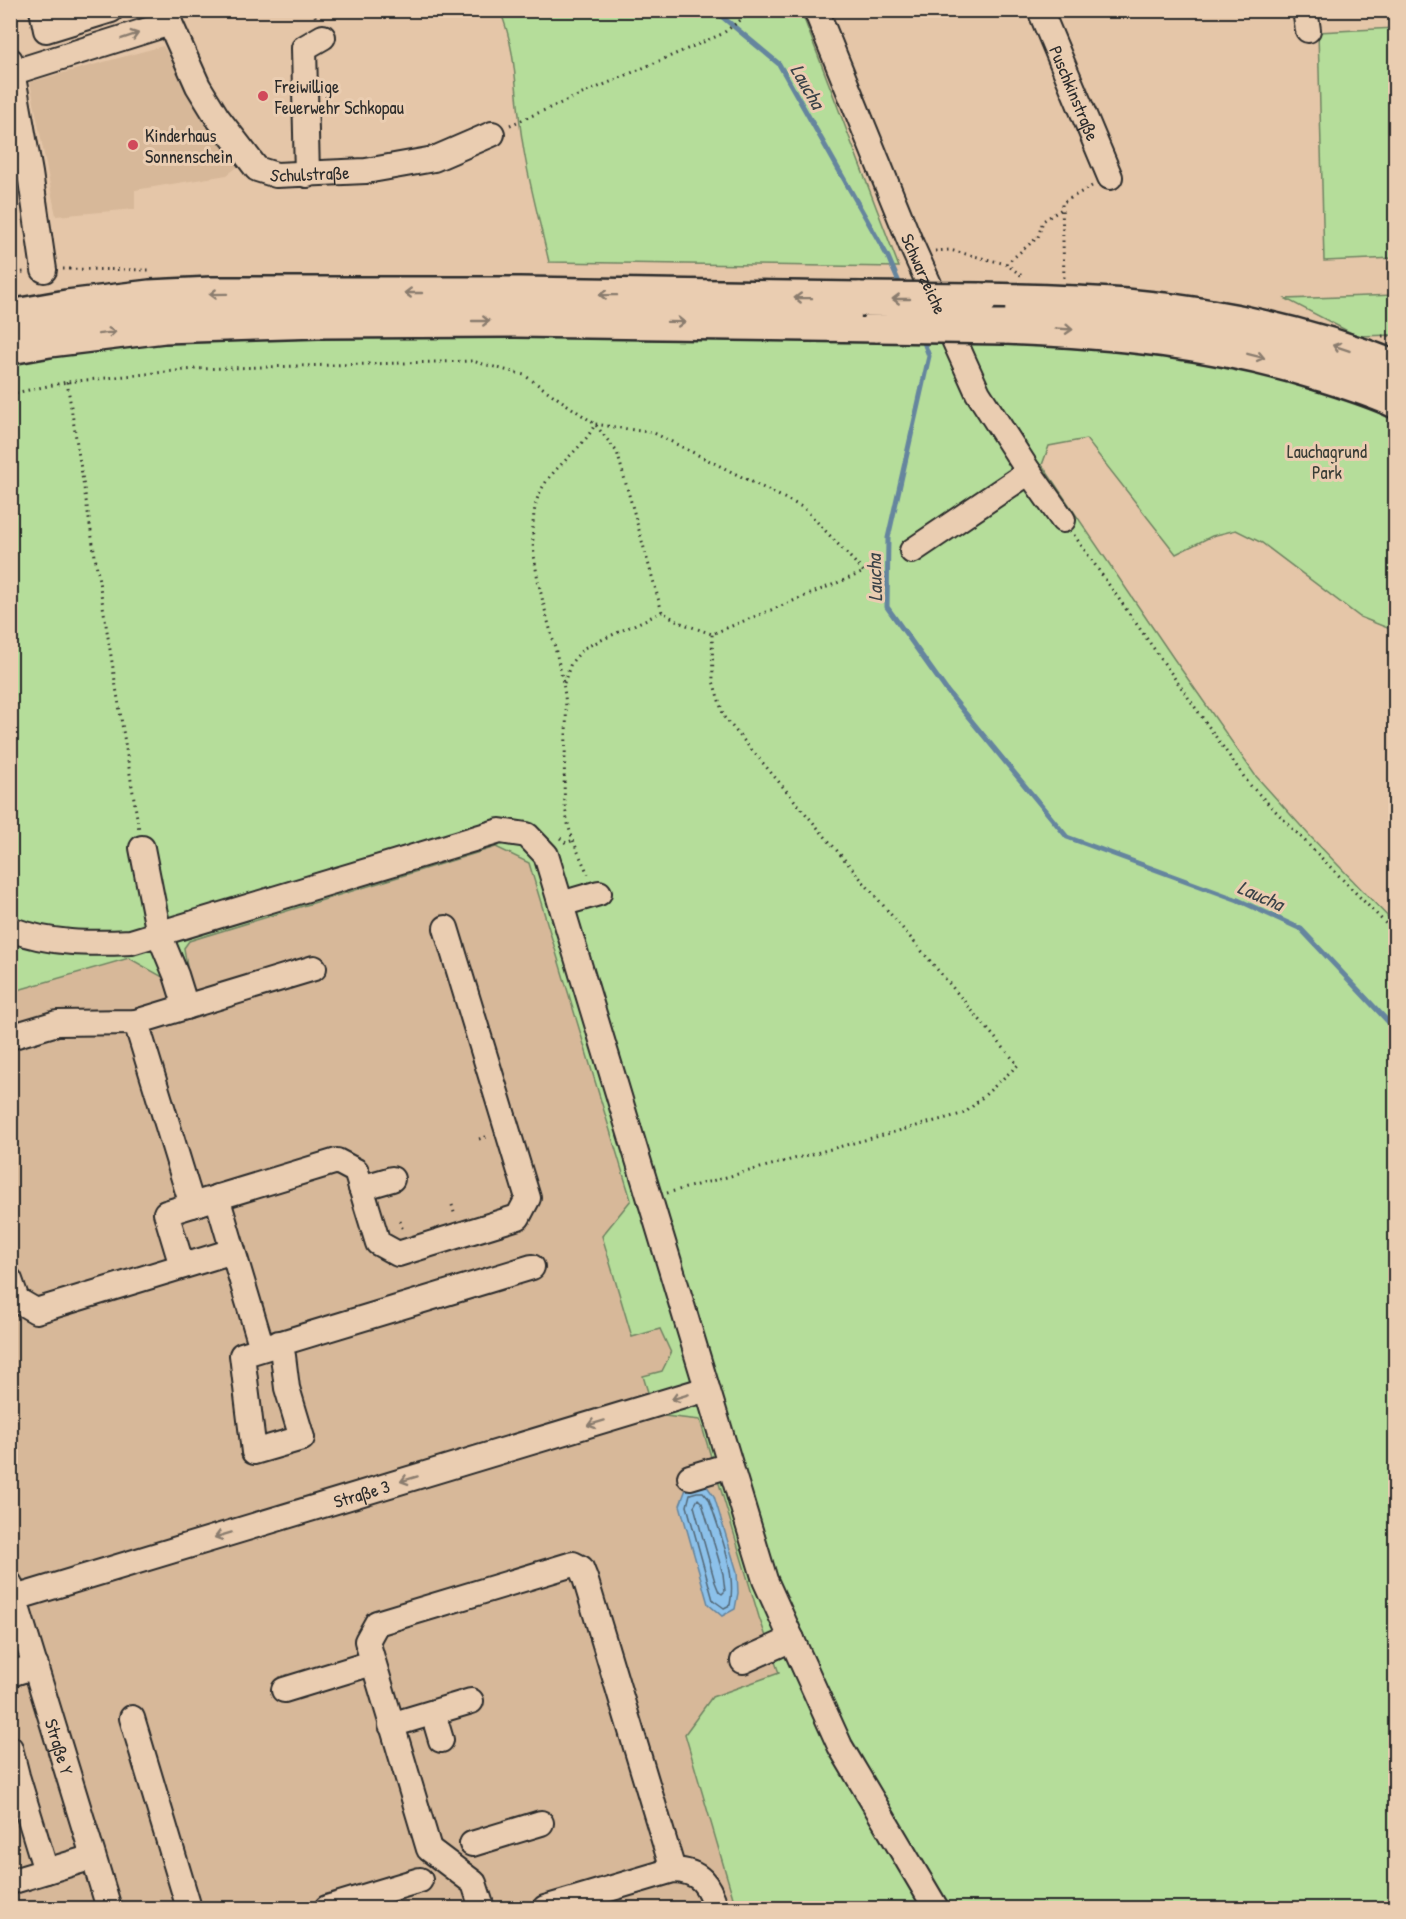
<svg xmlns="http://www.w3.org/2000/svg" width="1406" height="1919" font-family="'Patrick Hand',sans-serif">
	<rect width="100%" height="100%" fill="#e5c6a8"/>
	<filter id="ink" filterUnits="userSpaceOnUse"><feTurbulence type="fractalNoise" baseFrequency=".0167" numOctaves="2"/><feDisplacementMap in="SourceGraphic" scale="12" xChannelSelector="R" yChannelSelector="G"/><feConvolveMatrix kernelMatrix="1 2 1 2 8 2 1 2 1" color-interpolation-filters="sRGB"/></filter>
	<g filter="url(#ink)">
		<!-- built -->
		<path fill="#d7b899" d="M 163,46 L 207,124 L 240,165 L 227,175 L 135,190 L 135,209 L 56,216 L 30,82 Z
			M 496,847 L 530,863 L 631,1200 L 602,1236 L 633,1336 L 660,1329 L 671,1353 L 662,1371 L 643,1377 L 655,1415 L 700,1420 L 759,1617 L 779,1673 L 743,1686 L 810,1908 L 11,1908 L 11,992 L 130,958 L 166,979 L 188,972 L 184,948 L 188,941 Z"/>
		<!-- green -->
		<path fill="#b5dd9a" stroke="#708462" stroke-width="1.5" d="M 738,10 L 746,17 L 761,11 L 801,11 L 899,267 L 549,262 C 540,223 529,184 523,145 C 515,101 518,52 500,11 Z
			M 1395,28 L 1395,258 L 1324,261 L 1318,32 Z
			M 1395,295 L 1395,335 L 1357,336 L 1286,299 Z
			M 433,331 L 1103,345 L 1279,374 L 1395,416 L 1395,631 L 1360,617 L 1262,543 L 1236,530 L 1212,536 L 1176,554 L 1086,439 L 1049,446 L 1042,465 L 1174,659 L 1255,775 L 1309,835 L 1395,924 L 1395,1908 L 736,1908 L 685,1734 L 712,1697 L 779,1673 L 759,1617 L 700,1420 L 655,1415 L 643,1376 L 662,1371 L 671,1353 L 660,1329 L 632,1337 L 602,1236 L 631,1200 L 529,863 L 496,847 L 189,941 L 184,948 L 188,973 L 166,979 L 129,958 L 11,992 L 11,365 C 149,336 292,337 433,331 Z"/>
		<!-- water -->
		<path fill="#8cc1ea" stroke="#65859e" stroke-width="1.5" d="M 706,1485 L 714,1496 L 737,1572 L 738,1593 L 735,1609 L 722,1616 L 708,1604 L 680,1505 L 686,1489 Z"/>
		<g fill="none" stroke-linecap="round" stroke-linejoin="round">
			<!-- shore -->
			<path stroke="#526777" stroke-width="1.5" d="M 697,1492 L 703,1492 L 709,1499 C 719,1531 737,1572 730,1605 L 724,1608 L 713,1600 L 687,1506 L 690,1494 Z
				M 698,1499 L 702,1503 L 723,1574 L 725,1591 L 722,1594 L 719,1592 L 715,1582 L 694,1506 Z"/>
			<!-- stream -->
			<path stroke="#65859e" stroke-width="5" d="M 714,10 L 779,64 L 888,257 L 901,287
				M 922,337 L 929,356 L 888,538 L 887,607 L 947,691 L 1067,837 L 1238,900 L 1301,929 L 1396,1030"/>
			<!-- minor casing -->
			<g stroke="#2b2b2b" stroke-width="28">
				<g id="minor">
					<path d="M 42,10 L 46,30 L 111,10"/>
					<path id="s1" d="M 816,10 L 911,244 L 978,393 L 1029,472 L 1063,520"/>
					<path id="s2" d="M 1040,10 L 1110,177"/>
					<path d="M 1305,10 L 1308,30"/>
					<path id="s3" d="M 170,23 L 198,86 L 217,117 L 257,169 L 276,175 L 366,171 L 434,159 L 492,134"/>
					<path d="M 10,60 L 30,173 L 44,270"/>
					<path d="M 14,72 L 170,23 L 165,10"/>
					<path d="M 307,175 L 304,48 L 323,37"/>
					<path d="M 912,551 L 1029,472"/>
					<path d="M 142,848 L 159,934 L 176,975 L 186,1007"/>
					<path d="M 561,904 L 599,893"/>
					<path d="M 10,929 C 50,944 90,944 131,942 L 500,831 L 527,835 L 546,855 L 765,1580 L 840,1746 L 936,1908"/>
					<path d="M 136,1022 L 192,1205"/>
					<path d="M 10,1037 L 57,1023 L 136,1022 L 314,968"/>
					<path d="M 361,1188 L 392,1179"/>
					<path d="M 233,1251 L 262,1348"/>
					<path d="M 182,1266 L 166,1213 L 337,1161 L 356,1171 L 378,1243 L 398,1254 L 518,1217 L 528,1198 L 446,928"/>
					<path d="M 10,1280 L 17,1300 L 36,1311 L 233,1251 L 217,1197"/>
					<path d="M 279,1343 L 283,1356 L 287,1388 L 302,1438 L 254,1452 L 242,1355 L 532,1267"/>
					<path d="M 690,1477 L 730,1465"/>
					<path id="s4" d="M 10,1584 L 109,1908"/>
					<path id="s5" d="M 15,1598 L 707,1389"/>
					<path d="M 743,1661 L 792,1639"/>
					<path d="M 10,1674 L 36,1666"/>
					<path d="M 284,1690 L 372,1663"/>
					<path d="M 433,1713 L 441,1740"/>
					<path d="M 132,1718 L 189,1908"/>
					<path d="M 391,1725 L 471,1701"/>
					<path d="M 10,1748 L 17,1776 L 46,1871"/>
					<path d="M 472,1844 L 541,1823"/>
					<path d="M 10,1882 L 93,1857"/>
					<path d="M 327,1908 L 420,1880"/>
					<path d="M 482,1908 L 474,1883 L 429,1849 L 367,1641 L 377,1623 L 573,1564 L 581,1568 L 585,1578 L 673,1870"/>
					<path d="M 545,1908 L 673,1870 C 701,1871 708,1884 716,1908"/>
				</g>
			</g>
			<!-- highway casing -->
			<g stroke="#2b2b2b" stroke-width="38">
				<path id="highway" d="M 980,300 C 1029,301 1077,302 1126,306 C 1218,314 1309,334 1396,368
					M 10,317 L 67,307 L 150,297 L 212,294 L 520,294 L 861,299
					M 1005,327 C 1113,331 1214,341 1318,373 C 1343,381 1371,389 1396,401
					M 10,347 L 49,340 L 164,326 L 318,321 L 515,320 L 878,325"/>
			</g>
			<!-- path -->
			<path stroke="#2b2b2b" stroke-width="3" stroke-dasharray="1.5 4.5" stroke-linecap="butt" d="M 313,10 L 316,19
				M 510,125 L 722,34 L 754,10
				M 935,251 L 950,250 L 1006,264 L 1022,276
				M 1006,264 L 1038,237 L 1043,221 L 1062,209
				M 63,269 L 153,270
				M 10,273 L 24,272
				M 1064,278 L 1062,203 L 1092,186
				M 1382,336 L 1396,335
				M 67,382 L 139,830
				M 10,394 L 67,382 L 195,369 L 472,361 L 524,375 L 595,424 L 617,452 L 662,612 L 681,623 L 712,634 L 864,572 L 804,508 L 654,433 L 595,424 C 581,454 545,469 536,503 C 522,562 557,635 565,696 C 570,739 558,785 569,828 C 574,844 581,859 588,874
				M 1074,535 L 1249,784 L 1396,934
				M 564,683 L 571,663 L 584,648 L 662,612
				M 560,838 L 566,843 L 574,840
				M 479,1139 L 489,1136
				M 667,1193 L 965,1113 L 1018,1065 L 724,717 L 713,681 L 712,634
				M 452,1205 L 455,1216
				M 400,1221 L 403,1231"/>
			<!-- minor -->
			<use href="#minor" stroke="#eacdb1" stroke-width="24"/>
			<!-- highway -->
			<use href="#highway" stroke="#eacdb1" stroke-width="33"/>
			<!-- highway-bridge casing -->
			<g stroke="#2b2b2b" stroke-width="38" stroke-linecap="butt">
				<path id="highway-bridge" d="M 861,299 L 980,300
					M 878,325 L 1005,327"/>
			</g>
			<!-- highway-bridge -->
			<use href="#highway-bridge" stroke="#eacdb1" stroke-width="33"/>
		</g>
		<!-- one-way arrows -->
		<defs><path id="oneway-shaft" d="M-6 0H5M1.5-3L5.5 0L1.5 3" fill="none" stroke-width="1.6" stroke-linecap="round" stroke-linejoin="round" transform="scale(1.5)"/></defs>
		<g stroke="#8a7c6e">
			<use href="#oneway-shaft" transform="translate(130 36) rotate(-18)"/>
			<use href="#oneway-shaft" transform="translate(413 293) rotate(-180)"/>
			<use href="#oneway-shaft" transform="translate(218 294) rotate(179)"/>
			<use href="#oneway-shaft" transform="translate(608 295) rotate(-179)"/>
			<use href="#oneway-shaft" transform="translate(803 298) rotate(-179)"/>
			<use href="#oneway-shaft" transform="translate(901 299) rotate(-180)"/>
			<use href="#oneway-shaft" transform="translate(481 321)"/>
			<use href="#oneway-shaft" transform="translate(676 322) rotate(1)"/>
			<use href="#oneway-shaft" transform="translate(1064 329) rotate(4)"/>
			<use href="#oneway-shaft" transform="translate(107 333) rotate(-7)"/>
			<use href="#oneway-shaft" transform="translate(1341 348) rotate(-161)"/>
			<use href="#oneway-shaft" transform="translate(1256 356) rotate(14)"/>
			<use href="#oneway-shaft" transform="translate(680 1397) rotate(163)"/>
			<use href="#oneway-shaft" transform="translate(596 1423) rotate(163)"/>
			<use href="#oneway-shaft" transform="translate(409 1479) rotate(163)"/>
			<use href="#oneway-shaft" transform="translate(223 1535) rotate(163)"/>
		</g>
	</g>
	<!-- markers -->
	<g fill="#d1495b" stroke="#eacdb1" stroke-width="2">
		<circle cx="263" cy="96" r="6"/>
		<circle cx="133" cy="145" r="6"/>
	</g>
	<g text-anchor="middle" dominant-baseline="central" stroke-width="6" stroke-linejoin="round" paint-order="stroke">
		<!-- poi labels -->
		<g font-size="18" fill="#2b2b2b" stroke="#eacdb1" text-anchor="start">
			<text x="275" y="86">Freiwillige<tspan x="275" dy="21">Feuerwehr Schkopau</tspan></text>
			<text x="145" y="135">Kinderhaus<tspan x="145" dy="21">Sonnenschein</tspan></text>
		</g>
		<!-- street labels -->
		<g font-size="18" fill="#2b2b2b" stroke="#eacdb1">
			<text stroke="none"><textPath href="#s2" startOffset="90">Puschkinstraße</textPath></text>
			<text stroke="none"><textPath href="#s3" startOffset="225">Schulstraße</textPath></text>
			<text stroke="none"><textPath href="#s1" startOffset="285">Schwarzeiche</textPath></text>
			<text stroke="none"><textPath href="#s5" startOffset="362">Straße 3</textPath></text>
			<text stroke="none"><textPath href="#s4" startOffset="170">Straße Y</textPath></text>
		</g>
		<!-- park labels -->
		<g font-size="18" fill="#393d36" stroke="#eacdb1">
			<text x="1327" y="451">Lauchagrund<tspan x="1327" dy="21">Park</tspan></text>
		</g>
		<!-- water labels -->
		<g font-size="20" font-style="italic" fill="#3a4248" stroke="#eacdb1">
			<text transform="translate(808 86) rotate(60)">Laucha</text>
			<text transform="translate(874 578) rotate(-92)">Laucha</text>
			<text transform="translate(1261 895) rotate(24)">Laucha</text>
		</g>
	</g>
	<!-- margin -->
	<rect width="1406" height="1919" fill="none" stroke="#eacdb1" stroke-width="36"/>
	<rect x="18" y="18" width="1370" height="1883" fill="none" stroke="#2b2b2b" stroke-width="2" filter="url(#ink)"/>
</svg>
